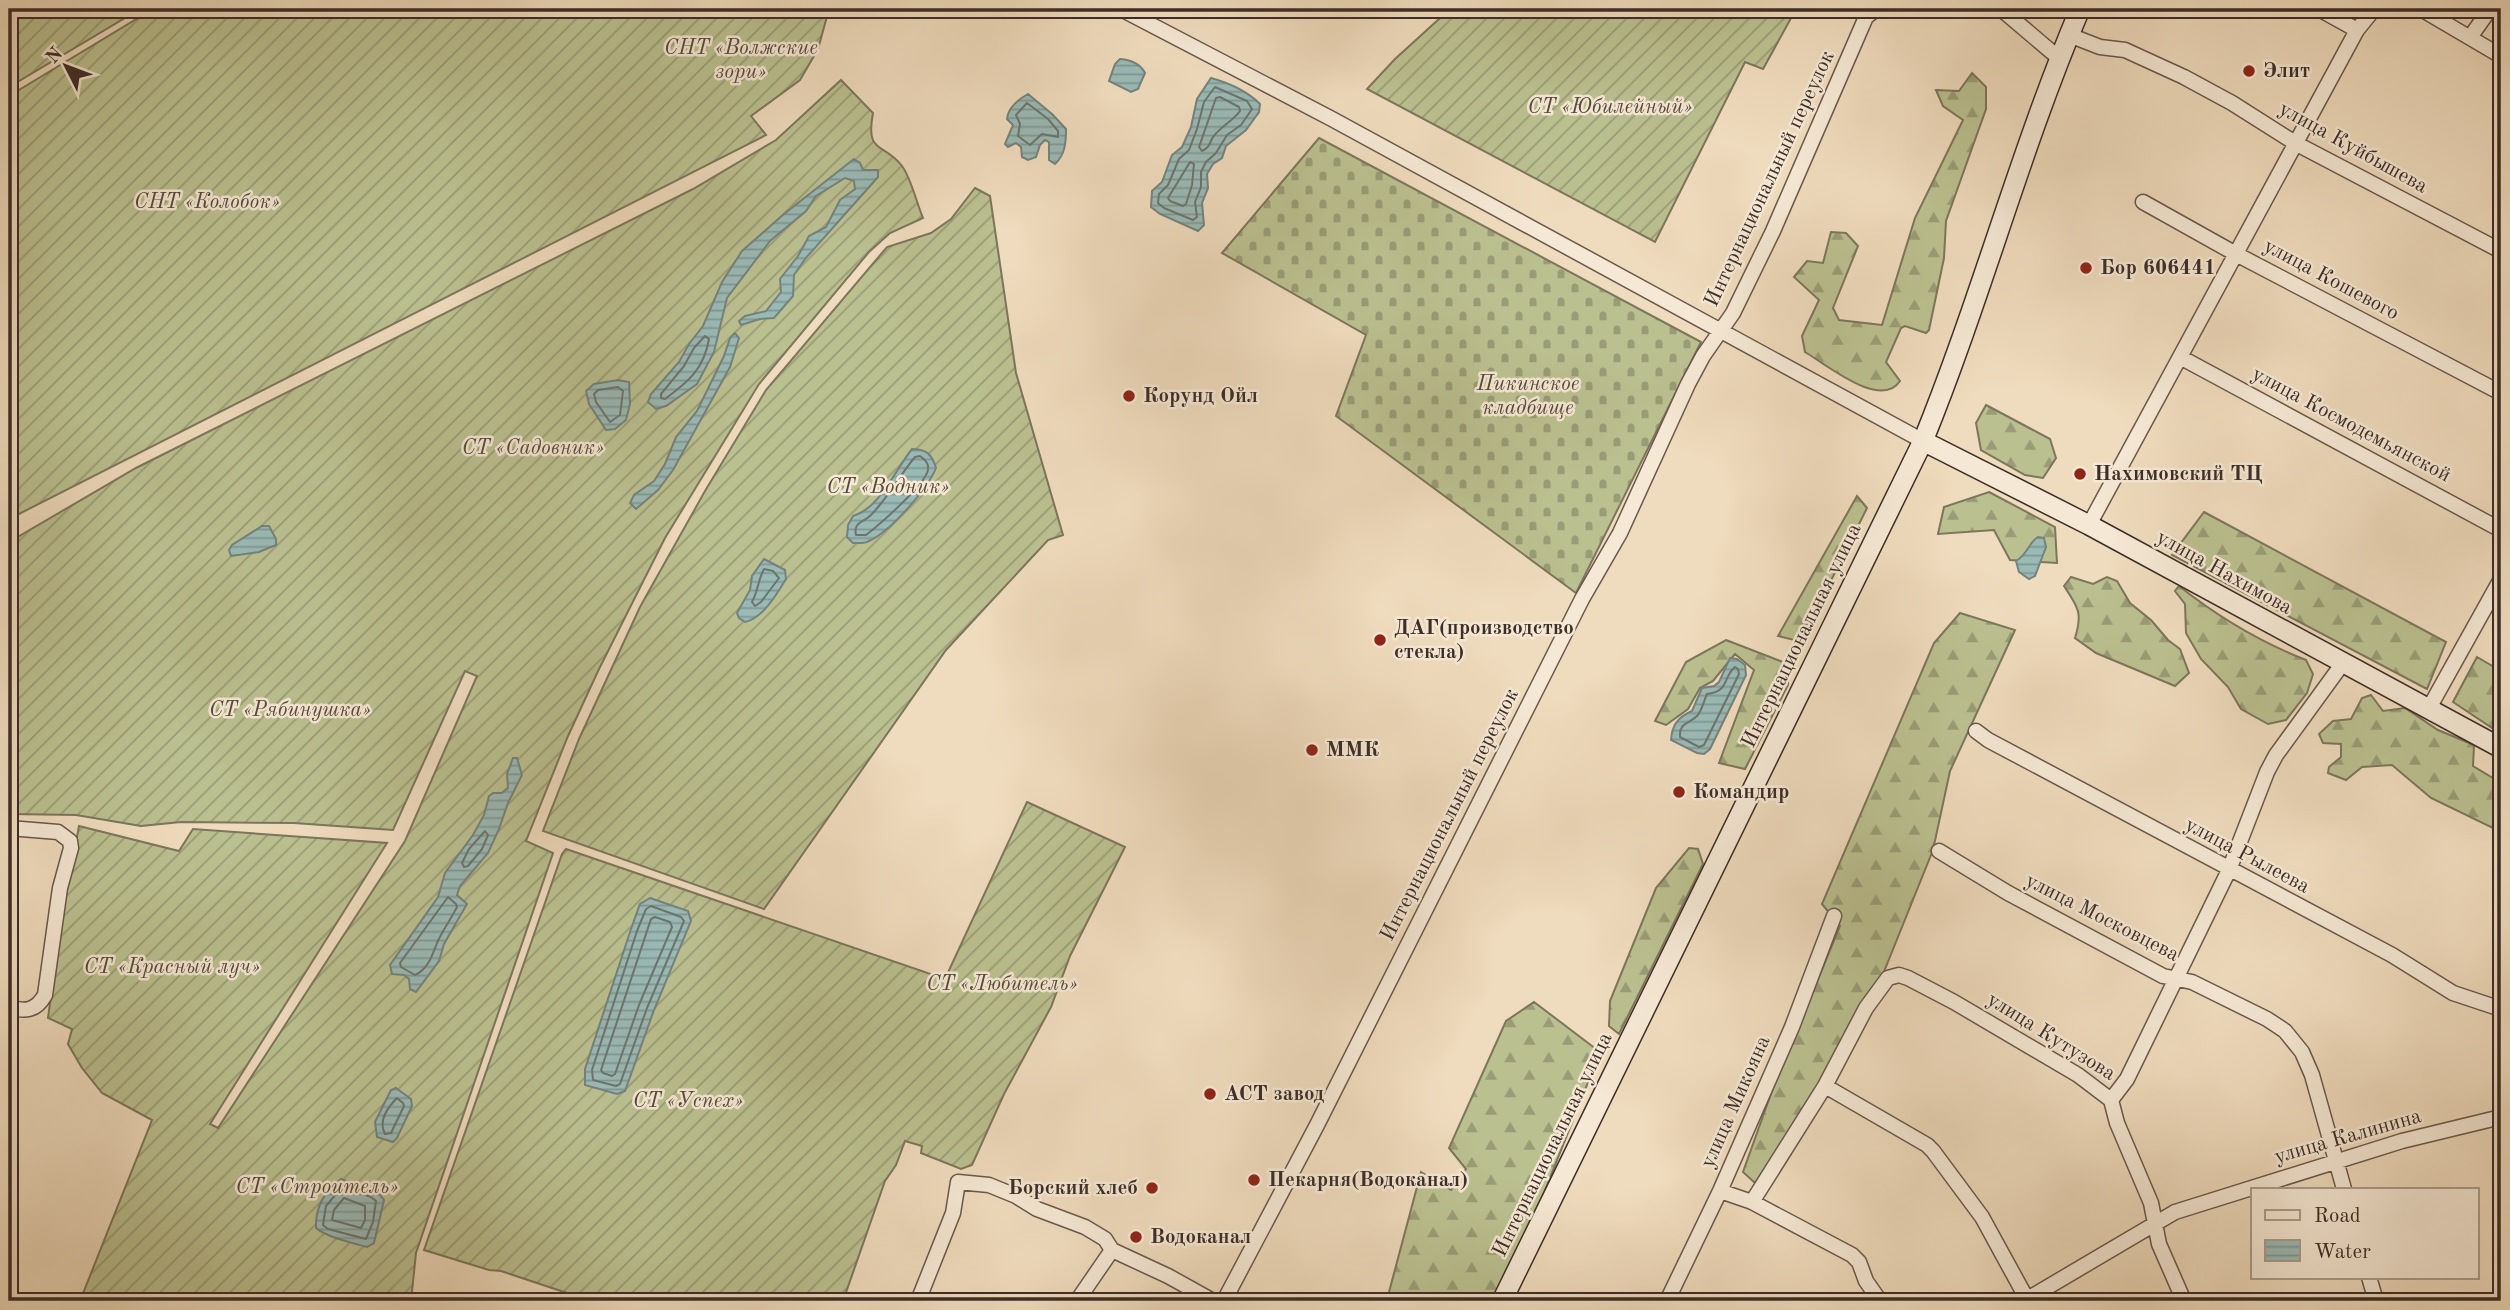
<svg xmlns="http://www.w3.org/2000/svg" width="2510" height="1310" font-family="'Old Standard TT',serif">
	<defs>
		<pattern id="forest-firs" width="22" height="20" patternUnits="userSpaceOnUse" patternTransform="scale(1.75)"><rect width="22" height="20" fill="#bbc090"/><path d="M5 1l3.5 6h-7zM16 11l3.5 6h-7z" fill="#999c76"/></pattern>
		<pattern id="cemetery-stones" width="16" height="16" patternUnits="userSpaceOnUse" patternTransform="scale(1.75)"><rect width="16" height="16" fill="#bbc090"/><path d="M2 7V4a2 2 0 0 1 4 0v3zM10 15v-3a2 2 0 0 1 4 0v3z" fill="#999c76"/></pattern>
		<pattern id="garden-furrows" width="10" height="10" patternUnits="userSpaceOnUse" patternTransform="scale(1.75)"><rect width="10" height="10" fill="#bbc090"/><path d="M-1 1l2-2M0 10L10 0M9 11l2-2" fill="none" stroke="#999c76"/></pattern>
		<pattern id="water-rules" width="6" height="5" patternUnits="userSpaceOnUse" patternTransform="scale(1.75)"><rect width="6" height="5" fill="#9abab6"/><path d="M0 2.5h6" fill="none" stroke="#7f9894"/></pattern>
	</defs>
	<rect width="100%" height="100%" fill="#efdbbd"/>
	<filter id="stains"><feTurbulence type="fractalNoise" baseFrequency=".00286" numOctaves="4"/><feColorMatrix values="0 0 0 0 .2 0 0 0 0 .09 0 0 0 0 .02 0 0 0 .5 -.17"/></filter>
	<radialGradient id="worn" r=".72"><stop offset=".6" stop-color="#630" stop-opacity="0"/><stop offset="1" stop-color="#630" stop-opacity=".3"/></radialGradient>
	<!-- forest -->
	<path fill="url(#forest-firs)" stroke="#7c765c" stroke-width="2" d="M 1972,73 L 1986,87 L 1986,109 L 1946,221 L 1944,258 L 1929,330 L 1926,333 L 1905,326 L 1901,328 L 1886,362 L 1900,381 C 1881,410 1827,365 1805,352 L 1802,336 L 1819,300 L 1794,277 L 1807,261 L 1823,263 L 1831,232 L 1846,233 L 1858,246 L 1833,308 L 1839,320 L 1882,325 L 1915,218 L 1963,120 L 1943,106 L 1936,90 L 1959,91 Z
		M 1986,405 L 2050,439 L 2056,458 L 2043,478 L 2025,475 L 1981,450 L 1976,423 Z
		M 1989,492 L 2055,527 L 2057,563 L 2010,560 L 1994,530 L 1938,534 L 1944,507 Z
		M 1857,496 L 1867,508 L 1813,617 L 1794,640 L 1778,636 Z
		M 2204,512 L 2446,642 L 2427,689 L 2172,555 Z
		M 2071,577 L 2093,584 L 2107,577 L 2117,581 L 2130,603 L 2151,620 L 2168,640 L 2180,649 L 2189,673 L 2175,686 L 2096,653 L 2075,638 C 2083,613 2078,607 2064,586 Z
		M 2179,586 C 2217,616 2260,642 2306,660 L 2313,674 L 2307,693 L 2286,720 L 2268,724 L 2241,709 L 2228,687 L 2201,659 L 2186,633 L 2185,604 L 2175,591 Z
		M 1960,613 L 2015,630 L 1950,771 L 1933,850 L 1883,974 L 1820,1085 L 1755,1183 L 1743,1172 L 1772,1091 L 1840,926 L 1822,904 L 1934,643 Z
		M 1726,640 L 1788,664 L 1788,685 L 1745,769 L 1719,763 L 1754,670 L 1735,654 L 1713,681 L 1700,688 L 1688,709 L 1666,725 L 1655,721 L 1686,662 Z
		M 2477,657 L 2501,671 L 2501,734 L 2453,702 Z
		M 2371,695 L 2383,711 L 2405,708 L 2438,730 L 2474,745 L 2473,766 L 2498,781 L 2501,779 L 2501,832 L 2431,798 L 2392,765 L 2362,767 L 2346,780 L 2328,773 L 2329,767 L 2341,757 L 2341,744 L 2323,743 L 2319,734 L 2333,721 L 2351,719 L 2362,698 Z
		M 1689,848 L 1698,849 L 1703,864 L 1619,1034 L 1609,1026 L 1610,1001 L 1656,888 Z
		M 1534,1002 L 1600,1052 L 1536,1213 L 1493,1301 L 1390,1301 L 1389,1292 L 1421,1172 L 1451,1190 L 1466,1169 L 1449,1148 L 1506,1021 Z"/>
	<!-- cemetery -->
	<path fill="url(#cemetery-stones)" stroke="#7c765c" stroke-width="2" d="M 1319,138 L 1701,342 L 1576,593 L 1336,416 L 1366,335 L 1222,253 Z"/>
	<!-- garden -->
	<path fill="url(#garden-furrows)" stroke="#7c765c" stroke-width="2" d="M 9,9 L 140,9 L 9,87 Z
		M 153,9 L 829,9 L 818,49 L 800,80 L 751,116 L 766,135 L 9,519 L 9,96 Z
		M 1450,9 L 1796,9 L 1763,69 L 1745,62 L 1655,242 L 1367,89 L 1395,59 Z
		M 841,80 L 873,113 C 865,155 884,142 902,166 C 911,178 917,204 923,218 L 890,233 L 869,252 L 759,384 L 665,538 L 599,669 L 568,736 L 526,841 L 553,853 L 416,1253 L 411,1301 L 80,1301 L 152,1120 L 102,1093 L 82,1068 L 68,1044 L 72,1029 L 48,1018 L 62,917 L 79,826 L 179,851 L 193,829 L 387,843 L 210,1124 L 218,1128 L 405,841 L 477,676 L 465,671 L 393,830 L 294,823 L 181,822 L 141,826 L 76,815 L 9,814 L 9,542 L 136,468 L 693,189 L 776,140 Z
		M 975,188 L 990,196 L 1016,373 L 1063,535 L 1048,540 L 946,650 L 764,909 L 543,831 L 579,739 L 640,607 L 705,491 L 766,390 L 887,247 L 931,233 L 951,219 Z
		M 1027,802 L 1125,847 L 1070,956 L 1051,1007 L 1004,1094 L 972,1165 L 961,1169 L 921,1153 L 922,1146 L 905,1141 L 896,1165 L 885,1181 L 843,1301 L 591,1301 L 501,1271 L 489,1270 L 424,1250 L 562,854 L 566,849 L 945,979 Z"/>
	<!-- water -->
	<path fill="url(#water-rules)" stroke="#75827d" stroke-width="2" d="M 1120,59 C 1131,60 1140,63 1145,73 L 1138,89 L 1131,92 L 1109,81 L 1115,64 Z
		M 1211,78 C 1229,83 1246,90 1260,104 L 1259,112 L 1246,130 L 1226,146 L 1222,158 L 1213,164 L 1207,174 L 1208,188 L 1202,203 L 1204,225 L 1198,231 L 1160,214 L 1151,207 L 1152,191 L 1162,182 L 1172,155 L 1182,147 L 1191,127 L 1197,99 Z
		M 1028,94 L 1052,114 L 1066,129 C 1066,143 1065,155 1055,164 L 1049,160 L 1049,142 L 1045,140 L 1040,145 L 1036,157 L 1028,160 L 1022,157 L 1021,147 L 1016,143 L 1008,147 L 1005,144 L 1013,125 L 1007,119 C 1008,108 1019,99 1028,94 Z
		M 854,159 L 860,163 L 863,170 L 878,170 L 878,177 L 805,259 L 794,275 L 793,296 L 774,318 L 760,319 L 741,325 L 739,321 L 745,316 L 766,311 L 781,292 L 780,279 L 798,256 L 809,236 L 826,227 L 840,200 L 855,189 L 854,181 L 845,178 L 816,196 L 806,211 L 770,241 L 727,298 L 714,352 L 697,384 L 666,406 L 656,409 L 648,402 L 651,394 L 679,362 L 689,344 L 703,326 L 722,282 L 742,251 L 784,214 Z
		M 735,333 L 739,338 L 730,367 L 673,470 L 658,490 L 636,509 L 630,503 L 634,495 L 654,481 L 665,464 L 676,437 L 697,411 L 724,356 L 730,338 Z
		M 618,380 L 629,382 L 630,404 L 626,420 L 615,429 L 606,430 L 589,404 L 586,391 L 594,384 Z
		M 912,449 C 927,449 932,455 936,468 C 928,488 890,532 869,541 C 865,544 858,543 853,543 L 847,537 L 848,525 L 853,516 C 880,508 895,470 912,449 Z
		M 262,526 L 269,526 L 276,539 L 276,545 L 259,552 L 231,556 L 229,550 L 232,545 Z
		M 2038,537 L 2044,538 L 2046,547 L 2035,576 L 2029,579 L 2019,572 L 2016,561 C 2029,553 2028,543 2038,537 Z
		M 764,559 L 785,570 L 786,579 C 777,594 763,618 745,622 L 739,618 L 737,613 L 750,590 L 752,576 Z
		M 1730,658 L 1737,659 L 1745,665 L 1746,675 L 1710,749 L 1704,754 L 1697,753 L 1671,740 C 1672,725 1678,717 1692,711 L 1702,688 L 1714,686 L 1719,682 Z
		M 513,758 L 517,758 L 522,775 L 508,803 L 499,829 L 488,853 L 460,886 L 457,895 L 467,904 L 444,944 L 439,961 L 416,992 L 410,989 L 409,979 L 404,975 L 392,974 L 390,965 L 438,897 L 445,873 L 473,835 L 484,815 L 489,796 L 493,793 L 502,793 L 508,788 L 507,774 Z
		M 650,898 L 688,911 L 691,921 L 654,1010 L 625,1091 L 617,1094 L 585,1085 L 585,1069 L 631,929 L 640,904 Z
		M 396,1088 L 411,1099 L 412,1106 L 397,1138 L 393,1142 L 377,1137 L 375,1122 L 391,1090 Z
		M 341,1179 C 355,1185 376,1187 384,1200 L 374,1243 L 367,1247 C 352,1243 326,1237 316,1228 C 315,1207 325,1191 341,1179 Z"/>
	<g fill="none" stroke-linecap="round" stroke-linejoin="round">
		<!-- shore -->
		<path stroke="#6c746e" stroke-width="2" d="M 1215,87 L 1247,101 L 1252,109 L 1241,125 L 1227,135 L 1216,153 L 1206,162 L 1201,172 L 1201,187 L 1195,202 L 1197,217 L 1193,220 L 1164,208 L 1158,203 L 1159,194 L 1168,185 L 1179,159 L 1189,150 L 1197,129 L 1204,102 Z
			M 1220,97 L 1239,107 L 1240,111 C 1233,121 1221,126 1213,137 C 1209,144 1210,147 1202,151 L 1199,147 L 1216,98 Z
			M 1027,103 L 1048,119 L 1058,131 L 1058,137 L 1042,134 L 1030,145 L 1018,136 L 1020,124 L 1016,115 Z
			M 1190,162 L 1194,164 L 1192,185 L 1186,204 L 1183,206 L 1170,201 L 1168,198 Z
			M 705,336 L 709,339 C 704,369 688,382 665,399 L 661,398 L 661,394 L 684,366 L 694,348 Z
			M 618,387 L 623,391 L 620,415 L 610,422 L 596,402 L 594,394 L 598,390 Z
			M 920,456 C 925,460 929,463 928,470 C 925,485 879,525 866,535 L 856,535 C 853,522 863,523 871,515 C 888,498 899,476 915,457 Z
			M 764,569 L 773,571 L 779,578 L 761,602 L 755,606 L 752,602 C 758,591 758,580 764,569 Z
			M 1735,667 L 1738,669 L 1739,674 L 1704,745 L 1699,747 L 1680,737 C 1679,722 1689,724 1697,716 C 1702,711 1704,700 1707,694 C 1730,691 1722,678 1735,667 Z
			M 485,831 L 488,835 L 482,849 L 468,866 L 464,867 L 462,863 L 469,849 Z
			M 448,897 L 456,904 L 457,907 C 451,919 442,931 437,943 C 432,956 428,969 415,975 L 401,967 L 400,963 Z
			M 651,906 L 681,917 L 684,921 L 647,1008 L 620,1084 L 616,1086 L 593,1080 L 592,1070 L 637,931 L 646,909 Z
			M 655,917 L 670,922 L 672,927 L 639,1005 L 615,1074 L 612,1076 L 603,1073 L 601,1070 L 646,934 L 651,919 Z
			M 397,1098 L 403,1103 L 404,1106 L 391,1133 L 385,1134 C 378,1121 388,1107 397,1098 Z
			M 342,1187 L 371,1197 L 376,1201 L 373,1222 L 366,1239 L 328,1229 L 323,1225 L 326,1206 Z
			M 344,1198 L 365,1206 L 365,1220 L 361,1228 L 332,1220 L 334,1210 Z"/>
		<!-- street casing -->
		<g stroke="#6a584c" stroke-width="17">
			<path id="street" d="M 1121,9 L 1332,119 L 1923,441
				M 2001,9 L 2060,59
				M 2319,9 L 2357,30
				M 2421,9 L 2501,56
				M 2069,35 L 2100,47 L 2125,50 L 2184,77 L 2232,103 L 2295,143 L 2501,251
				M 2471,36 L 2490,9
				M 2143,202 L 2236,254 L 2501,393
				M 2180,357 L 2501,530
				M 2089,525 L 2357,30 L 2374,9
				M 2428,710 L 2501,579
				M 1976,731 L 1988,740 L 2392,955 L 2453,993 L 2501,1009
				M 9,828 L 58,832 L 70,841 L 71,848 L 60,888 L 45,995 C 36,1011 25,1012 9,1007
				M 1939,851 L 2008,893 L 2163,976 L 2192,982 L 2267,1019 L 2285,1031 L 2302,1052 L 2312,1075 L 2344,1189
				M 1825,1086 L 1927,1145 L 1933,1151 L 1982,1217 L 2028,1301
				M 2111,1100 L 2127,1079 L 2229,870 L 2267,772 L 2276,755 L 2343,663
				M 1720,1191 L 1752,1202 L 1852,1255 L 1859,1262 L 1866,1281 L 1880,1301
				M 1752,1202 L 1825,1086 L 1866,1008 L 1888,978 L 1899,975 L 1908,978 L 1954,1002 L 2078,1075 L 2111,1100 L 2117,1123 L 2151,1203 L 2159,1244 L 2184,1301
				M 2369,1277 L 2376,1301
				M 918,1301 L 953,1213 L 958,1182 L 989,1185 L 1016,1196 L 1037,1209 L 1085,1227 L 1105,1239 L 1112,1250 L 1168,1276 L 1213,1301
				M 1077,1301 L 1112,1250
				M 1224,1301 L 1317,1125 L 1582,599 L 1620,533 L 1688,384 L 1703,356 L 1733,313 L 1773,231 L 1866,17 L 1876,9
				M 1667,1301 L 1720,1191 L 1792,1027 L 1834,916
				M 2024,1301 L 2175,1212 L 2402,1141 L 2501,1117"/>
		</g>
		<!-- secondary casing -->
		<g stroke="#3d2d27" stroke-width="22">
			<path id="secondary" d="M 1923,441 L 2089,525 L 2501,748
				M 1502,1301 L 1923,441 C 1981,299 2020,150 2080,9"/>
		</g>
		<!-- street -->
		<use href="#street" stroke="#f5e8d4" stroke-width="14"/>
		<!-- secondary -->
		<use href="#secondary" stroke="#f5e8d4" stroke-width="19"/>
	</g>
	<!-- markers -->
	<g fill="#8f2418" stroke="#f5e8d4" stroke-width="2.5">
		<circle cx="2249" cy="71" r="7"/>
		<circle cx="2086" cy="268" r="7"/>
		<circle cx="1129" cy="396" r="7"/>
		<circle cx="2080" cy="474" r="7"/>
		<circle cx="1380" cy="640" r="7"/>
		<circle cx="1312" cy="750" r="7"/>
		<circle cx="1679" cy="792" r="7"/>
		<circle cx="1210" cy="1094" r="7"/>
		<circle cx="1254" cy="1180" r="7"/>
		<circle cx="1152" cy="1188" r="7"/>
		<circle cx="1136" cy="1237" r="7"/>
	</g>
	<g text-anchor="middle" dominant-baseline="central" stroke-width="5" stroke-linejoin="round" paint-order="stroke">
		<!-- park labels -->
		<g font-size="21" font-style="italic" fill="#564a3c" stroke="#f5e8d4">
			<text x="741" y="48">СНТ «Волжские<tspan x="741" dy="24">зори»</tspan></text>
			<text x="1610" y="107">СТ «Юбилейный»</text>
			<text x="207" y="202">СНТ «Колобок»</text>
			<text x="1528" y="384">Пикинское<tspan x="1528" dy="24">кладбище</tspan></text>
			<text x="533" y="448">СТ «Садовник»</text>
			<text x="888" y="487">СТ «Водник»</text>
			<text x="290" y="710">СТ «Рябинушка»</text>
			<text x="172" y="967">СТ «Красный луч»</text>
			<text x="1002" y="984">СТ «Любитель»</text>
			<text x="688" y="1101">СТ «Успех»</text>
			<text x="317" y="1187">СТ «Строитель»</text>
		</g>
		<!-- poi labels -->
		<g font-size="21" font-weight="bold" fill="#3d2d27" stroke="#f5e8d4" text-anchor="start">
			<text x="2263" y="71">Элит</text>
			<text x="2100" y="268">Бор 606441</text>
			<text x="1143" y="396">Корунд Ойл</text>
			<text x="2094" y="474">Нахимовский ТЦ</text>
			<text x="1394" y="628">ДАГ(производство<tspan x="1394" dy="24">стекла)</tspan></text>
			<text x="1326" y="750">ММК</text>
			<text x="1693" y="792">Командир</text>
			<text x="1224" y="1094">АСТ завод</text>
			<text x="1268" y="1180">Пекарня(Водоканал)</text>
			<text x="1138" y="1188" text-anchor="end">Борский хлеб</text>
			<text x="1150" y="1237">Водоканал</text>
		</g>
		<!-- street labels -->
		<g font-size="21" fill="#3d2d27" stroke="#f5e8d4">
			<text transform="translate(2353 148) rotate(29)">улица Куйбышева</text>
			<text transform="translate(1770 179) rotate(-65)">Интернациональный переулок</text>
			<text transform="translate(2331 280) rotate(28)">улица Кошевого</text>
			<text transform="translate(2351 425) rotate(28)">улица Космодемьянской</text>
			<text transform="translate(2224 573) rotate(29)">улица Нахимова</text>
			<text transform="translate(1802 636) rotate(-64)">Интернациональная улица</text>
			<text transform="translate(1450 815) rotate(-63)">Интернациональный переулок</text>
			<text transform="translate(2247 856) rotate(28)">улица Рылеева</text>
			<text transform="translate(2102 918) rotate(27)">улица Московцева</text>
			<text transform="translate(2051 1037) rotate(32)">улица Кутузова</text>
			<text transform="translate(1736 1102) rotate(-66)">улица Микояна</text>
			<text transform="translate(2348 1137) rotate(-16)">улица Калинина</text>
			<text transform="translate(1553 1145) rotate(-64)">Интернациональная улица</text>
		</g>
	</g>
	<!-- margin -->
	<rect width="2510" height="1310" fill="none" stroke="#efdbbd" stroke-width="35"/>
	<rect x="10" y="10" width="2489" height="1289" fill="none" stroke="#3d2d27" stroke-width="3.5"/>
	<rect x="18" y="18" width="2475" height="1275" fill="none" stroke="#3d2d27" stroke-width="2"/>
	<!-- legend -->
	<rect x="2251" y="1188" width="228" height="91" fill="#f5e8d4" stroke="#ab9d8f" stroke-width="2"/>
	<rect x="2265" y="1210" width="35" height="10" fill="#f5e8d4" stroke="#ab9d8f" stroke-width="2"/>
	<text x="2314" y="1222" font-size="21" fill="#3d2d27">Road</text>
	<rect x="2265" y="1240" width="35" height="21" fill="url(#water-rules)" stroke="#ab9d8f" stroke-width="2"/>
	<text x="2314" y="1258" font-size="21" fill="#3d2d27">Water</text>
	<!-- north arrow -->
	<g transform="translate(66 66) rotate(312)" stroke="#f5e8d4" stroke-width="5" paint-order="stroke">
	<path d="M0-5L12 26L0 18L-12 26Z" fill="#3d2d27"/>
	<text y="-10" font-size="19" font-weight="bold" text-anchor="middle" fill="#3d2d27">N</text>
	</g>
	<rect width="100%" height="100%" filter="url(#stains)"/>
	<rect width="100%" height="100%" fill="url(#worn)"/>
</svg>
